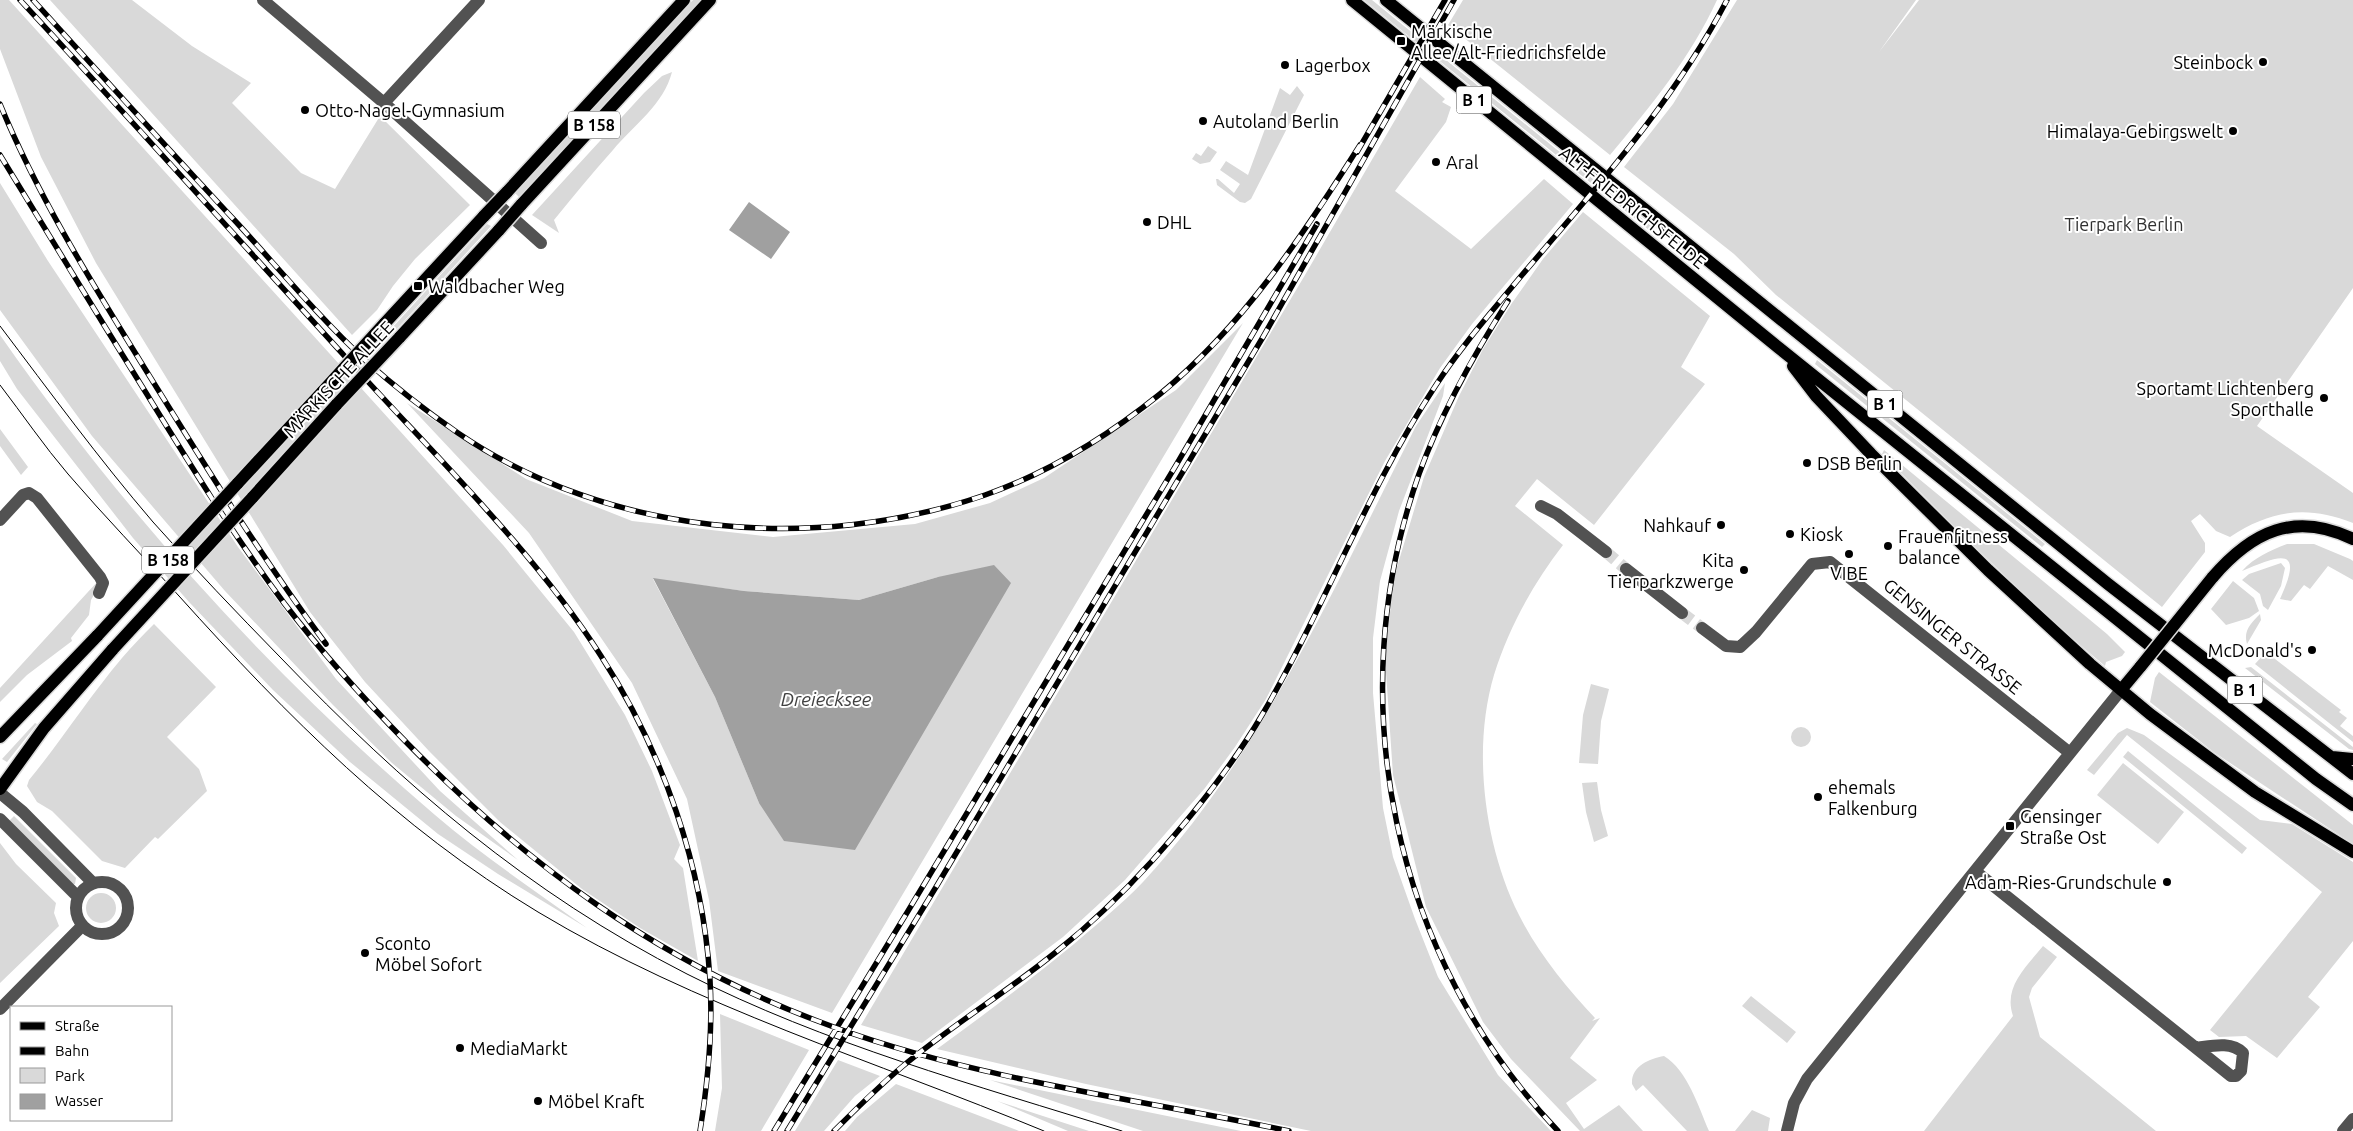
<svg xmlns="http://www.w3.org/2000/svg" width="2353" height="1131" font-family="Ubuntu,sans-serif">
	<rect width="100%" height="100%" fill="#fff"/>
	<!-- green -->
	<path fill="#d9d9d9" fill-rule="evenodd" d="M 0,0 L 9,0 L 349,375 L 487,224 L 491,226 L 352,378 L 503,545 L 574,632 L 625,715 L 652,771 L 680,845 L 674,859 L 683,868 L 698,961 L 640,928 L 582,889 L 500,822 L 429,751 L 365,682 L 310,612 L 96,263 L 41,157 L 0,49 Z
		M 50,0 L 132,0 L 192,46 L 251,83 L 232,103 L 301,173 L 335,189 L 380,116 L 470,205 L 415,259 L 393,286 L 377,310 L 352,335 Z
		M 693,0 L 701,0 L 519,197 L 515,193 Z
		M 1364,0 L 1372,0 L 1656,230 L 1654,234 Z
		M 1463,0 L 1717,0 C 1691,57 1650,107 1610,155 L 1448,25 Z
		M 1737,0 L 1916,0 L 1879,52 L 1919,0 L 2353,0 L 2353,288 L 2257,426 L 2353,493 L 2353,523 C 2307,505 2271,510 2230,537 L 2216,531 L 2200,514 L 2191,521 L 2205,543 L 2205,552 L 2162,607 L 1776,295 L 1734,254 L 1624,167 L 1673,104 Z
		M 672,72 C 664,104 634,125 613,150 C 592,173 573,197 554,220 L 559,233 L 532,215 L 644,93 L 662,76 Z
		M 1420,77 L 1445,99 L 1442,102 L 1451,107 L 1446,122 L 1395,191 L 1471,249 L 1544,179 L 1573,204 L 1472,324 L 1440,368 L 1385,461 L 1266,699 L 1235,747 L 1205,788 L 1125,880 L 1063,937 L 922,1043 L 861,1025 L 1305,275 Z
		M 1297,86 L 1304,95 L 1251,199 L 1245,203 L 1240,202 L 1217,185 L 1216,179 L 1218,179 L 1234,193 L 1240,184 L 1220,170 L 1226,161 L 1248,175 L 1280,88 L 1290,95 Z
		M 1208,146 L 1217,152 L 1210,162 L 1200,164 L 1192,159 L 1196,153 L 1201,156 Z
		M 0,183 L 48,261 L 238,547 L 336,679 L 440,791 L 518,860 L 456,816 L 392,763 L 333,705 L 225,591 L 92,436 L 0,310 Z
		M 1583,212 L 1710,316 L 1681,367 L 1705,384 L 1594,525 L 1537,479 L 1515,506 L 1563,545 C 1533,584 1509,627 1494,675 C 1472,749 1484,845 1519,915 C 1538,953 1566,987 1595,1018 L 1592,1021 L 1600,1018 L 1570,1058 L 1597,1080 L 1566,1103 L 1584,1129 L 1619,1105 L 1643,1131 L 1580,1131 L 1511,1059 L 1483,1022 L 1426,907 L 1393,775 L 1385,657 L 1394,577 L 1424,477 L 1459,396 L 1483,349 L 1512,303 L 1543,259 Z
		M 1243,323 L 832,1013 L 718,971 L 709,900 L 687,799 L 632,683 L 529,533 L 407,403 L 526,479 L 632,521 L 773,537 L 915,524 L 990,503 L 1044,478 L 1176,390 ZM 938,577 L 759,803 L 715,697 L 653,579 L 744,591 L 859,600 Z
		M 0,335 C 123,511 271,675 435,815 C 483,856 535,891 587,928 L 498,874 L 438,834 L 350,762 L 273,690 L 189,602 L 133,538 L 17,389 L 0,361 Z
		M 1817,360 L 2045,544 L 2042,547 L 1815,364 Z
		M 1445,383 L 1443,396 L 1399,511 L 1380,581 L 1373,638 L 1373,693 L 1383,808 L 1393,857 L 1415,919 L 1438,977 L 1498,1075 L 1551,1131 L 1311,1131 L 1086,1084 L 937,1049 C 984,1015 1030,980 1074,944 C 1097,924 1122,904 1143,882 C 1265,750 1335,584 1416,426 Z
		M 0,429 L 28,467 L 21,475 L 0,446 Z
		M 1884,450 L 2107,634 L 2125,652 L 2122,656 L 2106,662 L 2105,666 C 2026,600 1955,527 1882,454 Z
		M 2287,544 L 2314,544 L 2350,559 L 2353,561 L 2353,580 L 2328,566 L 2310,589 L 2304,585 L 2291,601 L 2280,599 C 2305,545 2280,555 2242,571 C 2255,557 2269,551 2287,544 Z
		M 2281,563 L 2285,568 L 2281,586 L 2268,610 L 2263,606 L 2260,594 L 2242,580 L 2249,574 Z
		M 98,581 L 99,586 L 91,600 L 89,615 L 71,638 L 72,641 L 27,675 L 0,702 L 0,688 Z
		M 2233,581 L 2254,598 L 2259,611 L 2249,618 L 2226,625 L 2211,609 Z
		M 2260,614 L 2261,620 L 2247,644 C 2243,631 2251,623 2260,614 Z
		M 154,624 L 216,687 L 167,737 L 199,769 L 207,791 L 158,839 L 155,837 L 125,868 L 102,861 L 52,811 L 37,802 L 27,786 L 29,780 C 62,740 89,697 122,658 C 132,646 143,635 154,624 Z
		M 2266,652 L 2341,710 L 2339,712 L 2347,718 L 2340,726 L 2353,736 L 2353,742 L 2255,664 Z
		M 2251,667 L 2353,747 L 2353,750 L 2349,749 L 2245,668 Z
		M 2159,672 L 2353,825 L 2353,844 L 2215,753 L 2150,702 L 2155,678 Z
		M 1591,684 L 1609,689 L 1601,721 L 1598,764 L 1579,763 L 1583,715 Z
		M 35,723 L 37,724 L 7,762 L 2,759 Z
		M1791 737a10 10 0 1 1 20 0a10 10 0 1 1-20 0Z
		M 2127,728 L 2144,735 L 2260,820 L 2292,824 L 2353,862 L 2353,941 L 2308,997 L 2320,1007 L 2277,1058 L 2246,1036 L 2219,1037 L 2210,1030 L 2322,892 L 2127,735 L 2094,775 L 2087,770 L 2118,733 Z
		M 2128,751 L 2247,848 L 2242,854 L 2123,757 Z
		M 2123,763 L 2184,812 L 2158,844 L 2097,795 Z
		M 1597,782 L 1601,810 L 1608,836 L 1594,842 L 1586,812 L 1582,783 Z
		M 14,816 L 76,878 L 75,884 L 73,884 L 9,821 Z
		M 0,843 L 16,864 L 56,903 L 54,913 L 59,926 L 0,983 Z
		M86 908a15 15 0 1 1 30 0a15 15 0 1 1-30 0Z
		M 2043,946 L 2057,957 L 2032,988 L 2029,997 L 2040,1037 L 2156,1131 L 1924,1131 L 2013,1016 C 2003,987 2026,967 2043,946 Z
		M 1751,996 L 1796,1032 L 1787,1043 L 1742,1006 Z
		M 720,1014 L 809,1050 L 761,1131 L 715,1131 L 722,1088 Z
		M 1664,1056 C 1688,1071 1698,1106 1709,1131 L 1687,1131 L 1643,1085 L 1636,1091 L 1632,1084 C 1631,1066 1649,1059 1664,1056 Z
		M 838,1060 L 880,1076 L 855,1096 L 824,1131 L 795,1131 Z
		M 990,1080 L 1241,1131 L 1143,1131 Z
		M 896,1084 L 1019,1131 L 845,1131 L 857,1117 Z
		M 997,1101 L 1089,1131 L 1068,1131 Z
		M 1752,1110 L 1770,1118 L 1768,1131 L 1735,1131 Z"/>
	<!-- water -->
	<path fill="#a0a0a0" d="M 749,202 L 790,232 L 771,259 L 729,230 Z
		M 994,565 L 1011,583 L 855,850 L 784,841 L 759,803 L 715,697 L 653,578 L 744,591 L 859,600 L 938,577 Z"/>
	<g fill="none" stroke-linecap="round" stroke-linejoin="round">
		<!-- minor-tunnel -->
		<path stroke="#d9d9d9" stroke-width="12" stroke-dasharray="12 6" stroke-linecap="butt" d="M 1606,552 L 1626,569
			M 1682,613 L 1702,628"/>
		<!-- major casing -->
		<g stroke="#dbdbdb" stroke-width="15">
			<path id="major" d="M 1352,0 L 1779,348 L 2316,779 L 2353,805
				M 1386,0 L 2108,584 L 2353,774
				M 507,192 L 684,0
				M 521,205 L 710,0
				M 384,324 L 484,216
				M 399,338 L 499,230
				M 1793,366 L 1816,396 L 1871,454 L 1988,570 L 2090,664 L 2150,714 L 2255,792 L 2353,852
				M 237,484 L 323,391
				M 252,498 L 337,404
				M 2212,578 C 2252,531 2295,511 2353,539
				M 2121,690 L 2141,666
				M 0,737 L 98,635
				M 2332,757 L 2353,759
				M 0,789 L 44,728 L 113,649"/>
		</g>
		<!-- minor -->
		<path stroke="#525252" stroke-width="12" d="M 263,0 L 384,103 L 541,243
			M 384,103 L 479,0
			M 1541,506 L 1557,514 L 1606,552
			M 0,520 L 23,495 L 29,493 L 37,498 L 100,577 L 103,583 L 99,593
			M 1626,569 L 1682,613
			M 1702,628 L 1726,646 L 1740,647 L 1756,632 L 1812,564 L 1830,562 L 2070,753
			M 0,793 L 23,812 L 93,883
			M 0,819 L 78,897
			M 1975,871 L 2231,1076 L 2236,1076 L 2241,1071 L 2243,1053 C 2231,1041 2212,1046 2196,1048
			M76 908a26 26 0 1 1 52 0a26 26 0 1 1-52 0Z
			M 0,1009 L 82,926
			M 1787,1131 L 1794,1103 L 1807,1079 L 2121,690
			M 2343,1131 L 2353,1119"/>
		<!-- major -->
		<use href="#major" stroke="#000" stroke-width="12"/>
		<!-- tram -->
		<path stroke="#000" stroke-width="1" d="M 0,326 C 50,392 99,459 153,522 C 194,568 237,613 280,657 C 403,785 528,893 687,974 C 825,1044 975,1085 1122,1131
			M 0,385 C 23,415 44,446 68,474 C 104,516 142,555 179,596 C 288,717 397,827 538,912 C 696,1007 875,1061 1044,1131"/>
		<!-- rail casing -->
		<g stroke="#000" stroke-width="5.5">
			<path id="rail" d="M 20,0 C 131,120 240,241 350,362 C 434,455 534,551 601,656 C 663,752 703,866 710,980 C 713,1030 708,1081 700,1131
				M 33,0 C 101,75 169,150 238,224 C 280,270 320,318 365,360 C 394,386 426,411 458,433 C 609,536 814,554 985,495 C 1048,473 1108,436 1160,394 C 1243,326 1303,235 1360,145
				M 0,104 C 39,199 94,286 147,372 C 205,465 261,557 326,644
				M 1357,152 L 1445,0
				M 0,155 C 49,235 98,316 148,396 C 191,466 234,536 284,603 C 322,653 364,699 408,744 C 526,864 656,959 815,1020 C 967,1079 1130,1097 1289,1131
				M 1508,301 C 1473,356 1441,413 1419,474 C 1339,700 1393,957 1558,1131
				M 774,1131 L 908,911 L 1175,467 L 1317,224
				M 787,1131 L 936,887 L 1263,337 L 1454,0
				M 834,1131 C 857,1108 879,1086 903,1066 C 952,1025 1007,992 1056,952 C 1090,925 1122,894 1152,861 C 1192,816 1231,768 1262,715 C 1325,608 1367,489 1436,385 C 1460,348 1489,315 1517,281 C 1592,192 1673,104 1727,0"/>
		</g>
		<!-- rail -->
		<use href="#rail" stroke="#fff" stroke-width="4" stroke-dasharray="11" stroke-linecap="butt"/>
		<!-- major-bridge casing -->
		<g stroke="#dbdbdb" stroke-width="15" stroke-linecap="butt">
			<path id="major-bridge" d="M 484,216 L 507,192
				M 499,230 L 521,205
				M 323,391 L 384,324
				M 337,404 L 399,338
				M 98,635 L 237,484
				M 113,649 L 252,498
				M 2141,666 L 2212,578"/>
		</g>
		<!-- major-bridge -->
		<use href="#major-bridge" stroke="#000" stroke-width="12"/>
	</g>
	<!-- markers -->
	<g fill="#000" stroke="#fff" stroke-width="2">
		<rect x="1396" y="36" width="10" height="10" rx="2.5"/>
		<circle cx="2263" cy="62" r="5"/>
		<circle cx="1285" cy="65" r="5"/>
		<circle cx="305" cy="110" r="5"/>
		<circle cx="1203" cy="121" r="5"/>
		<circle cx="2233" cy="131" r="5"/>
		<circle cx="1436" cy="162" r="5"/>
		<circle cx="1147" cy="222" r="5"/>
		<rect x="413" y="281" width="10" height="10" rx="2.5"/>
		<circle cx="2324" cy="398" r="5"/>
		<circle cx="1807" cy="463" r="5"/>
		<circle cx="1721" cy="525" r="5"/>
		<circle cx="1790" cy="534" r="5"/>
		<circle cx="1888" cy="546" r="5"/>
		<circle cx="1849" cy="554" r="5"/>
		<circle cx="1744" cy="570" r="5"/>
		<circle cx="2312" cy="650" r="5"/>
		<circle cx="1818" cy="797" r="5"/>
		<rect x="2005" y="821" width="10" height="10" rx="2.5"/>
		<circle cx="2167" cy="882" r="5"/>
		<circle cx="365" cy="953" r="5"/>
		<circle cx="460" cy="1048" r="5"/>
		<circle cx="538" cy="1101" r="5"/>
	</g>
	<g text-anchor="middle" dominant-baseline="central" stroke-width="4" stroke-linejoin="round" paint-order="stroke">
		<!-- shield labels -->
		<g fill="#fff" stroke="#4c4c4c" stroke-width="1">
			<rect x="1456.5" y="86.5" width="35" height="27" rx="4"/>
			<rect x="568" y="111.5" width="52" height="27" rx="4"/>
			<rect x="1867.5" y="390.5" width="35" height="27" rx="4"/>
			<rect x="142" y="546.5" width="52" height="27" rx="4"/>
			<rect x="2227.5" y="676.5" width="35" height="27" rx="4"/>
		</g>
		<g font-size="16" font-weight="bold" fill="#000">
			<text x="1474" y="100">B 1</text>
			<text x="594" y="125">B 158</text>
			<text x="1885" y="404">B 1</text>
			<text x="168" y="560">B 158</text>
			<text x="2245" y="690">B 1</text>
		</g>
		<!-- poi labels -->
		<g font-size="18" fill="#000" stroke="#fff" text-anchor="start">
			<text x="1411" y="31">Märkische<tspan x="1411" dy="21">Allee/Alt-Friedrichsfelde</tspan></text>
			<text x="2253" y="62" text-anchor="end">Steinbock</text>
			<text x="1295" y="65">Lagerbox</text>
			<text x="315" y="110">Otto-Nagel-Gymnasium</text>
			<text x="1213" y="121">Autoland Berlin</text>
			<text x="2223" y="131" text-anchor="end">Himalaya-Gebirgswelt</text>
			<text x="1446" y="162">Aral</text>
			<text x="1157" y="222">DHL</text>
			<text x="428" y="286">Waldbacher Weg</text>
			<text x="2314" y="388" text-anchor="end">Sportamt Lichtenberg<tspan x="2314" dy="21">Sporthalle</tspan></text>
			<text x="1817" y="463">DSB Berlin</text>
			<text x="1711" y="525" text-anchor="end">Nahkauf</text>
			<text x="1800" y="534">Kiosk</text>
			<text x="1898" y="536">Frauenfitness<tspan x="1898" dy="21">balance</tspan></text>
			<text x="1734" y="560" text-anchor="end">Kita<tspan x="1734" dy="21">Tierparkzwerge</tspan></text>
			<text x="1849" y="573" text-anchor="middle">VIBE</text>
			<text x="2302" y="650" text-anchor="end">McDonald's</text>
			<text x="1828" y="787">ehemals<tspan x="1828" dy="21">Falkenburg</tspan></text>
			<text x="2020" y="816">Gensinger<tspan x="2020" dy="21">Straße Ost</tspan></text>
			<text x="2157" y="882" text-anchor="end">Adam-Ries-Grundschule</text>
			<text x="375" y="943">Sconto<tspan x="375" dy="21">Möbel Sofort</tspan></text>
			<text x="470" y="1048">MediaMarkt</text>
			<text x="548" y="1101">Möbel Kraft</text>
		</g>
		<!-- street labels -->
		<g font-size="18" fill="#000" stroke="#fff">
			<text transform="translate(1633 207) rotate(39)">ALT-FRIEDRICHSFELDE</text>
			<text transform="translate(338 379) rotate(-47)">MÄRKISCHE ALLEE</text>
			<text transform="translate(1953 636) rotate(39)">GENSINGER STRASSE</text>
		</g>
		<!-- park labels -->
		<g font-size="18" fill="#303030" stroke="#fff">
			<text x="2124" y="224">Tierpark Berlin</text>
		</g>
		<!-- water labels -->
		<g font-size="19" font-style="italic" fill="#414141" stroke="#fff">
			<text x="826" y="699">Dreiecksee</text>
		</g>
	</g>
	<!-- legend -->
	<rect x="10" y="1006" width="162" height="115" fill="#ffffff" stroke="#999999"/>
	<rect x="20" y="1022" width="25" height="8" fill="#000000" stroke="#999999"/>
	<text x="55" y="1031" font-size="15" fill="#000000">Straße</text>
	<rect x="20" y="1047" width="25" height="8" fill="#000000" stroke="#999999"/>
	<text x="55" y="1056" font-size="15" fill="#000000">Bahn</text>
	<rect x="20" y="1068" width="25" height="15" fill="#d9d9d9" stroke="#999999"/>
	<text x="55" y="1081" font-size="15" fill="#000000">Park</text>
	<rect x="20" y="1094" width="25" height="15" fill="#a0a0a0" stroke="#999999"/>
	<text x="55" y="1106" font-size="15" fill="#000000">Wasser</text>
</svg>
